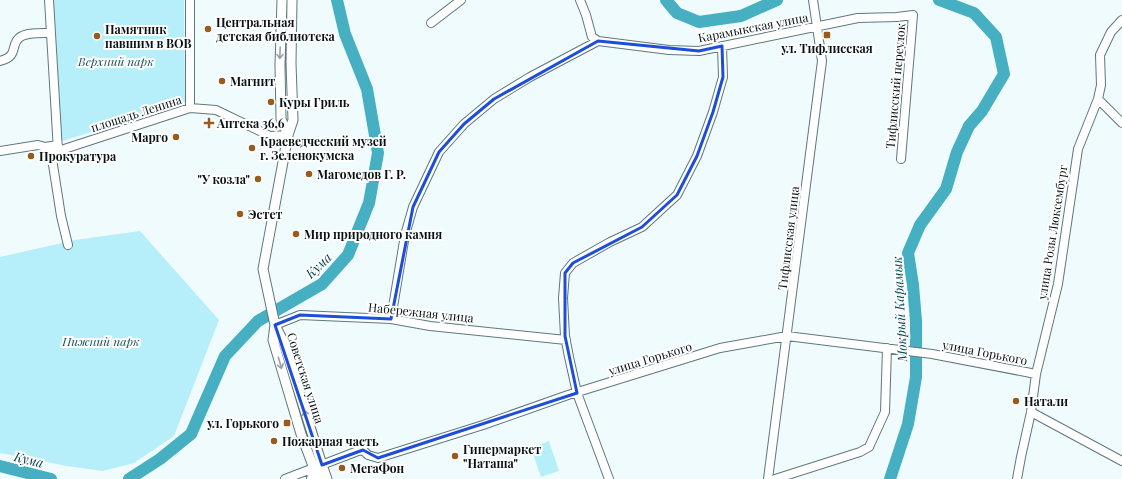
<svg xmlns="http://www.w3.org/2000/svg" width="1122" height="479" font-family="'Playfair Display',serif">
	<rect width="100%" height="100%" fill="#f0fbfe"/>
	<!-- green -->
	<path fill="#b6effa" d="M 50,0 L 184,0 L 185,103 L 59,142 Z
		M 140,231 L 219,320 L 174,436 L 134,463 L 103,471 L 67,466 L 0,453 L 0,257 L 75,240 Z
		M 549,441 L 559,471 L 541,477 L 531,448 Z"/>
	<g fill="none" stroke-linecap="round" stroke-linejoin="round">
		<!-- river -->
		<path stroke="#46b0c2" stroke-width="12" d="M 666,0 L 677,13 L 699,22 L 741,16 L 777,0
			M 0,466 L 51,479
			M 129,479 L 160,459 L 191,434 L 225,356 L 258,321 L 322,284 L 348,255 L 369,203 L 378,153 L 367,89 L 345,34 L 337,0
			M 890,479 L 908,424 L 916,377 L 916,321 L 913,285 L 908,253 L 920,225 L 946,189 L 957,152 L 969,126 L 982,111 L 1004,74 L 996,37 L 974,13 L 939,0"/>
		<!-- minor casing -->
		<g stroke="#5e787e" stroke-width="10">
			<path id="minor" d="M 49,0 L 58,151 L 51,152 L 61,216 L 68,245
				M 580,0 L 586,15 L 592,37 L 598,41 L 669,50 L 699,51 L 858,18 L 897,17 L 913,15 L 901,159
				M 431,23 L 461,0
				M 0,61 C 19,56 10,46 19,38 C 25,32 43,33 51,33
				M 1098,99 L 1122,123
				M 190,108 L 190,0
				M 0,151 L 38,145 L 45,147 L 58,145
				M 58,151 L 190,108 L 216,110 L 270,136 L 288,135
				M 391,319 L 405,235 L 413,207 L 439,152 L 464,124 L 494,99 L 530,77 L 598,41
				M 275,325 L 300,315 L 391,319 L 430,326 L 566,340
				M 1031,412 L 1122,461
				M 285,479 L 358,451 L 363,450 L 368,455 L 378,458 L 483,425 L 568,395 L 720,348 L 787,336 L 932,354 L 1036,374
				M 311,479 L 313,469
				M 609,479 L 577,393 L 569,357 L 565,336 L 563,298 L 565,273 L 573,263 L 610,242 L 642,227 L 677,195 L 697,156 L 713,112 L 723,77 L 722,46
				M 768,479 L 822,61 L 813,0
				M 775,479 L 860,452 L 869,447 L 885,412 L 887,348
				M 1017,479 L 1021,457 L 1031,412 L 1036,374 L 1058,284 L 1078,149 L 1098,99 L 1101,85 L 1100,55 L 1111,32 L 1122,20"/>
		</g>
		<!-- tertiary casing -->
		<g stroke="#5e787e" stroke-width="11">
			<path id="tertiary" d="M 282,0 L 280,65 L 281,119 L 288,135
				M 292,0 L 291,63 L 293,120 L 288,135 L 263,269 L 275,325 L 283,341 L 322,465 L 327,479
				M 275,325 L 273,340 L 301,434 L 318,479"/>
		</g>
		<!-- minor -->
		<use href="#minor" stroke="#fff" stroke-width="8"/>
		<!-- tertiary -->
		<use href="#tertiary" stroke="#fff" stroke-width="9"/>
	</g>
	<!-- one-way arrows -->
	<defs><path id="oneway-shaft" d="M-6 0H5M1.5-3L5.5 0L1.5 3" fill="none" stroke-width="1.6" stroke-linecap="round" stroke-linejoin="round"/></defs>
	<g stroke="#9ca0a1">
		<use href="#oneway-shaft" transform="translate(280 53) rotate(92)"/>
		<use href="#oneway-shaft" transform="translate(280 363) rotate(74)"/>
		<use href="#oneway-shaft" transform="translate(306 416) rotate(-108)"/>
	</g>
	<!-- marked area -->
	<path fill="none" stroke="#1d4ed8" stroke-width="3" stroke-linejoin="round" d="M 598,41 L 699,51 L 722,46 L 723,77 L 713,112 L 697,156 L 677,195 L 642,227 L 573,263 L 565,273 L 565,336 L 577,393 L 378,458 L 363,450 L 322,465 L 275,325 L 300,315 L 391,319 L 413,207 L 439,152 L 464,124 L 494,99 Z"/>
	<!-- markers -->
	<g fill="#985b1e" stroke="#fff" stroke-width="1.5">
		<circle cx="208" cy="29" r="4"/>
		<rect x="823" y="31" width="8" height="8" rx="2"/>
		<circle cx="97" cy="36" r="4"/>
		<circle cx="222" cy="81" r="4"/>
		<circle cx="271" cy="102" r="4"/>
		<path d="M207 117h4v4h4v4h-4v4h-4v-4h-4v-4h4z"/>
		<circle cx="176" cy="137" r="4"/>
		<circle cx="252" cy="148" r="4"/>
		<circle cx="31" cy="156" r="4"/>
		<circle cx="309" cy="174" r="4"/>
		<circle cx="258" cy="179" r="4"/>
		<circle cx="240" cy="214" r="4"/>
		<circle cx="296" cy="234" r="4"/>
		<circle cx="1016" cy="401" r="4"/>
		<rect x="283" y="419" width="8" height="8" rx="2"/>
		<circle cx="274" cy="441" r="4"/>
		<circle cx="455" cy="456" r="4"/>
		<circle cx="342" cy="468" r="4"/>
	</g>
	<g text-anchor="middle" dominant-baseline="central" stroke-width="4" stroke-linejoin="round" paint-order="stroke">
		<!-- poi labels -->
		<g font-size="12" font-weight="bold" fill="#071113" stroke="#fff" text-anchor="start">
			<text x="216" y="22">Центральная<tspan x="216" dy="14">детская библиотека</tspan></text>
			<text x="105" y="29">Памятник<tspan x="105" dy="14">павшим в ВОВ</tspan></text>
			<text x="827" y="48" text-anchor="middle">ул. Тифлисская</text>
			<text x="230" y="81">Магнит</text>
			<text x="279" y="102">Куры Гриль</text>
			<text x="217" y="123">Аптека 36,6</text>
			<text x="168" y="137" text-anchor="end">Марго</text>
			<text x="260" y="141">Краеведческий музей<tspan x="260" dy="14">г. Зеленокумска</tspan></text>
			<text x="39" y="156">Прокуратура</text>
			<text x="317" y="174">Магомедов Г. Р.</text>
			<text x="250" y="179" text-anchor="end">"У козла"</text>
			<text x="248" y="214">Эстет</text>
			<text x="304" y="234">Мир природного камня</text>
			<text x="1024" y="401">Натали</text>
			<text x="279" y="423" text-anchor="end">ул. Горького</text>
			<text x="282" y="441">Пожарная часть</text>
			<text x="463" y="449">Гипермаркет<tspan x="463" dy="14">"Наташа"</tspan></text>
			<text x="350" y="468">МегаФон</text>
		</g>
		<!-- street labels -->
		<g font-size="12" fill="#071113" stroke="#fff">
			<text transform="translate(753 27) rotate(-11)">Карамыкская улица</text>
			<text transform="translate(895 86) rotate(-85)">Тифлисский переулок</text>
			<text transform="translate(136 113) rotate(-18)">площадь Ленина</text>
			<text transform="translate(1052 232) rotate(-81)">улица Розы Люксембург</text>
			<text transform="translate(788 238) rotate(-83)">Тифлисская улица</text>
			<text transform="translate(421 312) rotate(6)">Набережная улица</text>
			<text transform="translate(985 352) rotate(11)">улица Горького</text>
			<text transform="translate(650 358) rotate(-17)">улица Горького</text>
			<text transform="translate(306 378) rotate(72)">Советская улица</text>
		</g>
		<!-- park labels -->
		<g font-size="12" font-style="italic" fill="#18545e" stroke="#fff">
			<text x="116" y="61">Верхний парк</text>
			<text x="101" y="341">Нижний парк</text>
		</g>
		<!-- water labels -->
		<g font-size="13" font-style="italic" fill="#02454f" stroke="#fff">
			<text transform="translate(318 265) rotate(-44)">Кума</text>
			<text transform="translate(899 309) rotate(-93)">Мокрый Карамык</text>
			<text transform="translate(29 459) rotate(14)">Кума</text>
		</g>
	</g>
</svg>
